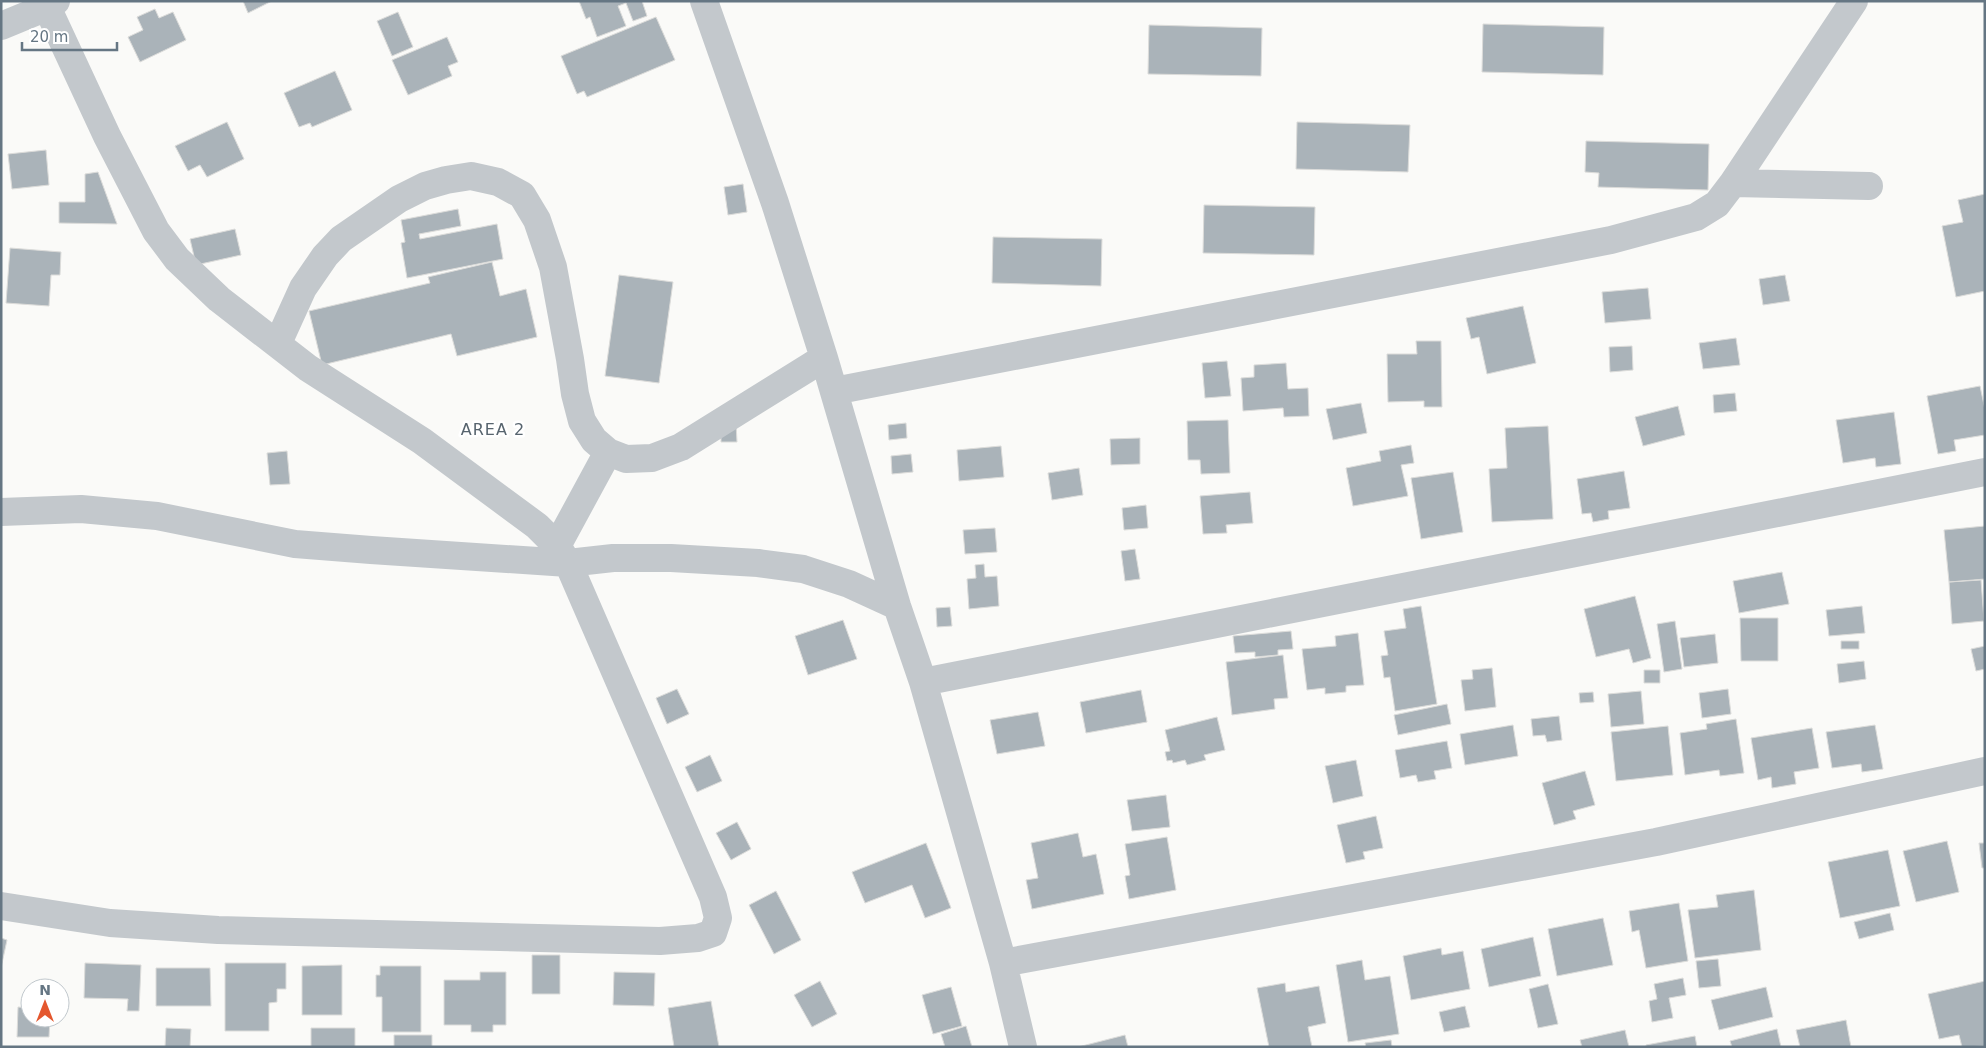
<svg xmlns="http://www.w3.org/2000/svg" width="1986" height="1048" font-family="'DejaVu Sans',sans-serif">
	<rect width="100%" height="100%" fill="#fafaf8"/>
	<!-- building -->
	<path fill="#aab3b9" stroke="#dcdcda" d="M 243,1 L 272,1 L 248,13 Z
		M 579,1 L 642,1 L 647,16 L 633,21 L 626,3 L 618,6 L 626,26 L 597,37 L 590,17 L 586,19 Z
		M 155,9 L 159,18 L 173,12 L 186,40 L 140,62 L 128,37 L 143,30 L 137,17 Z
		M 398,12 L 413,47 L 392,56 L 377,21 Z
		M 656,17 L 675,60 L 587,97 L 584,91 L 577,94 L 561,56 Z
		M 1483,24 L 1604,27 L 1603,75 L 1482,72 Z
		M 1149,25 L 1262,28 L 1261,76 L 1148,74 Z
		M 447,37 L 458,62 L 448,66 L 452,76 L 408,95 L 392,60 Z
		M 335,71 L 352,110 L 312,127 L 310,123 L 299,127 L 284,93 Z
		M 227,122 L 244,159 L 207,177 L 200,165 L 188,171 L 175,146 Z
		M 1297,122 L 1410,125 L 1408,172 L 1296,169 Z
		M 1586,141 L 1709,144 L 1708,190 L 1598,187 L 1599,173 L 1585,172 Z
		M 46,150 L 49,185 L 12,189 L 8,154 Z
		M 98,172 L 117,224 L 59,223 L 59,202 L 85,202 L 85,174 Z
		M 743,184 L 747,212 L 728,215 L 724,187 Z
		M 1985,194 L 1985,291 L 1956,297 L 1942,226 L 1963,222 L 1958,200 Z
		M 1204,205 L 1315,207 L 1314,255 L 1203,253 Z
		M 458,209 L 461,226 L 419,234 L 420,239 L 497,224 L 503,259 L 407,278 L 401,243 L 405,242 L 401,220 Z
		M 235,229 L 241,255 L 196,265 L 190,239 Z
		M 993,237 L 1102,239 L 1101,286 L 992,283 Z
		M 10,248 L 61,252 L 60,275 L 51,275 L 49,306 L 6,303 Z
		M 492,262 L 500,296 L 526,289 L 537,337 L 457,356 L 451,334 L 322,365 L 309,311 L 430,283 L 428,277 Z
		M 619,275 L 673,282 L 659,383 L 605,376 Z
		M 1785,275 L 1790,301 L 1763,305 L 1759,279 Z
		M 1648,288 L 1651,319 L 1605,323 L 1602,292 Z
		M 1523,306 L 1536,363 L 1487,374 L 1479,337 L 1471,339 L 1466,318 Z
		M 1736,338 L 1740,365 L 1703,369 L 1699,343 Z
		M 1416,341 L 1441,341 L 1442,407 L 1424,407 L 1424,401 L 1388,402 L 1387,354 L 1417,354 Z
		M 1632,346 L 1633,370 L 1610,372 L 1609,347 Z
		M 1227,361 L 1231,396 L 1205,398 L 1202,363 Z
		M 1286,363 L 1288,389 L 1308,388 L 1309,416 L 1284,417 L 1283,408 L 1243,411 L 1241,378 L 1254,377 L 1254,365 Z
		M 1980,386 L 1985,410 L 1985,435 L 1954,440 L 1956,451 L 1938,454 L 1927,396 Z
		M 1735,393 L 1737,411 L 1714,413 L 1713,395 Z
		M 1361,403 L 1367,433 L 1333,440 L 1326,409 Z
		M 1678,406 L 1685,435 L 1643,446 L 1635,417 Z
		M 1894,412 L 1901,464 L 1876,467 L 1875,458 L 1843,463 L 1836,420 Z
		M 1228,420 L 1230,473 L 1201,474 L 1200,460 L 1188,460 L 1187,421 Z
		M 721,423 L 736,423 L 737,442 L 721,442 Z
		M 906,423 L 907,438 L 889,440 L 888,425 Z
		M 1548,426 L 1553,519 L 1492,522 L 1489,469 L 1507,468 L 1505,428 Z
		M 1140,438 L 1140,464 L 1111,465 L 1110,439 Z
		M 1411,445 L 1414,463 L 1401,465 L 1408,496 L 1353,506 L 1346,468 L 1381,461 L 1379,451 Z
		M 1001,446 L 1004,477 L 959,481 L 957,450 Z
		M 287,451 L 290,484 L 270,485 L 267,453 Z
		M 911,454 L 913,472 L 892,474 L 891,456 Z
		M 1079,468 L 1083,495 L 1052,500 L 1048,473 Z
		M 1624,471 L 1630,508 L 1608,511 L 1609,519 L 1593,522 L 1591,513 L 1582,514 L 1577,479 Z
		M 1453,472 L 1463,532 L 1421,539 L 1411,478 Z
		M 1250,492 L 1253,523 L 1226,525 L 1227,533 L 1203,534 L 1200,496 Z
		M 1146,505 L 1148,528 L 1124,530 L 1122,508 Z
		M 1985,526 L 1985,579 L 1949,582 L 1944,530 Z
		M 995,528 L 997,552 L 965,554 L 963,530 Z
		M 1135,549 L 1140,579 L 1125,581 L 1121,551 Z
		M 984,564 L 985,577 L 997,576 L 999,606 L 969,609 L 967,579 L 976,578 L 975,565 Z
		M 1782,572 L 1789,604 L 1739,613 L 1733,581 Z
		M 1981,580 L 1984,621 L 1952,624 L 1949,582 Z
		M 1635,596 L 1651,658 L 1633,663 L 1629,649 L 1596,657 L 1584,609 Z
		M 1421,606 L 1437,704 L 1395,711 L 1390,677 L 1384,678 L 1381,656 L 1388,655 L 1384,631 L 1406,628 L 1403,609 Z
		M 1862,606 L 1865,633 L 1829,636 L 1826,610 Z
		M 950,607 L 952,626 L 937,627 L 936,608 Z
		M 1740,618 L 1778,618 L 1778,661 L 1741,661 Z
		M 843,620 L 857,659 L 808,675 L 795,636 Z
		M 1675,621 L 1682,669 L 1664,672 L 1657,624 Z
		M 1291,631 L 1293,649 L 1278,650 L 1278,655 L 1255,657 L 1255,652 L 1235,653 L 1233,636 Z
		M 1358,633 L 1364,685 L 1346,686 L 1346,692 L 1325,694 L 1325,688 L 1307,690 L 1302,649 L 1336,646 L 1335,636 Z
		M 1715,634 L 1718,663 L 1684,667 L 1680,638 Z
		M 1841,641 L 1859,641 L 1859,649 L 1841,649 Z
		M 1985,646 L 1985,669 L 1976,671 L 1971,649 Z
		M 1283,655 L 1288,698 L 1274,699 L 1275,709 L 1232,715 L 1226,662 Z
		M 1864,661 L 1866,679 L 1839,683 L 1837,664 Z
		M 1492,668 L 1496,707 L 1465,711 L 1461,680 L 1473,679 L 1472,670 Z
		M 1644,670 L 1660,670 L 1660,683 L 1644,683 Z
		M 677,689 L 689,714 L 667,724 L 656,698 Z
		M 1728,689 L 1731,714 L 1702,718 L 1699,693 Z
		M 1141,690 L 1147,722 L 1086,733 L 1080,702 Z
		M 1641,691 L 1644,724 L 1611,727 L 1608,694 Z
		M 1593,692 L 1594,702 L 1580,703 L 1579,693 Z
		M 1447,704 L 1451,724 L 1398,735 L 1394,715 Z
		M 1038,712 L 1045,746 L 997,754 L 990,720 Z
		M 1559,716 L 1562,740 L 1547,742 L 1545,735 L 1533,736 L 1531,719 Z
		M 1217,717 L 1225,750 L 1204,755 L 1206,760 L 1187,765 L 1185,760 L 1173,763 L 1172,760 L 1167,761 L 1165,752 L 1170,751 L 1165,730 Z
		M 1736,719 L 1744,773 L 1720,776 L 1719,770 L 1685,775 L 1680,733 L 1707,729 L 1706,724 Z
		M 1513,725 L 1518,756 L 1465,765 L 1460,734 Z
		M 1875,725 L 1883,769 L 1862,772 L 1861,764 L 1832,768 L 1826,732 Z
		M 1668,726 L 1673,775 L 1616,781 L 1611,732 Z
		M 1812,728 L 1819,768 L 1794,772 L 1796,784 L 1772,788 L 1771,777 L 1758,780 L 1751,738 Z
		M 1447,741 L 1452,768 L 1434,771 L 1436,779 L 1418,782 L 1416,775 L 1400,778 L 1395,750 Z
		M 710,755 L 722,781 L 697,792 L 685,767 Z
		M 1356,760 L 1363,796 L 1333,803 L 1325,766 Z
		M 1585,771 L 1595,805 L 1573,811 L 1576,819 L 1554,825 L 1542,783 Z
		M 1166,795 L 1170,827 L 1132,831 L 1127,800 Z
		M 1376,816 L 1383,848 L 1363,852 L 1365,859 L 1346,863 L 1337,825 Z
		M 737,822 L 751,849 L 731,860 L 716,833 Z
		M 1078,833 L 1083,857 L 1096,854 L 1104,894 L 1032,909 L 1026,880 L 1038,878 L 1031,843 Z
		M 1167,837 L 1176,890 L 1129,899 L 1125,876 L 1130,875 L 1125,844 Z
		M 1947,841 L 1959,892 L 1916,902 L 1903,851 Z
		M 926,843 L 951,908 L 925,918 L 912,885 L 865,903 L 852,872 Z
		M 1979,843 L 1985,843 L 1985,868 L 1982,868 Z
		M 1888,850 L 1900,906 L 1840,918 L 1828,862 Z
		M 1754,890 L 1761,950 L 1695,958 L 1688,910 L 1718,907 L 1716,895 Z
		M 776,891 L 801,940 L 774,954 L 749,905 Z
		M 1679,903 L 1688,961 L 1646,968 L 1639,930 L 1632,932 L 1629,911 Z
		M 1890,913 L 1894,930 L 1859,939 L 1854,922 Z
		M 1603,918 L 1613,965 L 1557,976 L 1548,929 Z
		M 1533,937 L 1541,976 L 1489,987 L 1481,949 Z
		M 1,938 L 7,940 L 1,968 Z
		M 1441,948 L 1442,955 L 1463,951 L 1470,989 L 1411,1000 L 1403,956 Z
		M 532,955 L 560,955 L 560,994 L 532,994 Z
		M 1718,959 L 1721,986 L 1699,988 L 1696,961 Z
		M 1362,960 L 1365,980 L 1390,976 L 1399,1034 L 1348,1042 L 1336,965 Z
		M 85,963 L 141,965 L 139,1011 L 127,1011 L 128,999 L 84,998 Z
		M 225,963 L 286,963 L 286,989 L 277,989 L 277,1002 L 269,1003 L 269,1031 L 225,1031 Z
		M 342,965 L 342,1015 L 302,1015 L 302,966 Z
		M 380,966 L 421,966 L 421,1032 L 382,1032 L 382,997 L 376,997 L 376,975 L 380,975 Z
		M 156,968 L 210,968 L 211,1006 L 156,1006 Z
		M 480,972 L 506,972 L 506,1025 L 493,1025 L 493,1032 L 471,1032 L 471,1025 L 444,1025 L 444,980 L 480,980 Z
		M 614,972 L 655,973 L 654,1006 L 613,1005 Z
		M 1683,978 L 1686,995 L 1669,998 L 1673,1018 L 1652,1022 L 1649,1001 L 1657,999 L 1654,984 Z
		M 820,981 L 837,1014 L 812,1027 L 794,995 Z
		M 1985,981 L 1985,1046 L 1962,1047 L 1959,1035 L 1939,1039 L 1928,994 Z
		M 1285,983 L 1286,992 L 1319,986 L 1326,1023 L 1308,1027 L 1312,1047 L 1269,1047 L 1257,988 Z
		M 1548,984 L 1558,1024 L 1538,1028 L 1529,989 Z
		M 951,987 L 962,1026 L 933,1034 L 922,995 Z
		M 1766,987 L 1773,1017 L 1719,1030 L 1711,1000 Z
		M 711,1001 L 719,1047 L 674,1047 L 668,1008 Z
		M 1465,1006 L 1470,1027 L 1444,1032 L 1439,1012 Z
		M 18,1007 L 30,1008 L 30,1018 L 50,1018 L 49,1037 L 17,1037 Z
		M 1846,1020 L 1851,1047 L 1800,1047 L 1796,1030 Z
		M 966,1026 L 972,1047 L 945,1047 L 941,1034 Z
		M 166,1028 L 191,1029 L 190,1047 L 165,1047 Z
		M 311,1028 L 355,1028 L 355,1047 L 311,1047 Z
		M 1777,1029 L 1781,1047 L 1732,1047 L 1730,1041 Z
		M 1625,1030 L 1629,1047 L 1582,1047 L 1580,1040 Z
		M 394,1035 L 432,1035 L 432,1047 L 394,1047 Z
		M 1125,1035 L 1128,1047 L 1078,1047 Z
		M 1695,1036 L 1697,1047 L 1646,1047 L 1646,1045 Z
		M 1391,1040 L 1392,1047 L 1366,1047 L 1365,1043 Z"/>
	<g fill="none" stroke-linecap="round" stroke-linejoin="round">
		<!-- street -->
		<path stroke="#c3c8cc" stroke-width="28" d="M 704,1 L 775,203 L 824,358 L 897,606 L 923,682 L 1003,963 L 1023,1047
			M 1,26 L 47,7 L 56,1
			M 1733,183 L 1869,186
			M 278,343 L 303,288 L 325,256 L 341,239 L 399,199 L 425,186 L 446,180 L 471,176 L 498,182 L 522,195 L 537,220 L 553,267 L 570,359 L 575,394 L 582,421 L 594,440 L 608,452 L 626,459 L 652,458 L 681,447 L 824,358
			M 834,391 L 1611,240 L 1696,217 L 1717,204 L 1733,183 L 1854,1
			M 1,512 L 81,509 L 157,516 L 295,544 L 371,550 L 568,563 L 613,558 L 671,558 L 758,563 L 803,569 L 849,584 L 897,606
			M 557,546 L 608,452
			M 923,682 L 1985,472
			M 1,906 L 110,923 L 218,930 L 660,941 L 698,938 L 713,933 L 718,918 L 713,897 L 568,563 L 557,546 L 537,526 L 422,441 L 308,368 L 219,299 L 177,259 L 156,231 L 107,136 L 47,7
			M 1003,963 L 1656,842 L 1985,771"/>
	</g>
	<g text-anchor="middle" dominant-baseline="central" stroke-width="5" stroke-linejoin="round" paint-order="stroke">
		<!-- quarter labels -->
		<g font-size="16" letter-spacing="1" fill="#57646e" stroke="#fff">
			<text x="493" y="429">AREA 2</text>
		</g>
	</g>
	<!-- border -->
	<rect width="1986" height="1048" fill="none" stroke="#657683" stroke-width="5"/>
	<!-- north arrow -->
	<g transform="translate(45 1003)"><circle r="24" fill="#ffffff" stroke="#c1c8cd"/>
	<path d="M0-4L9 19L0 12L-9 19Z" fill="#e4572e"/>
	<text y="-8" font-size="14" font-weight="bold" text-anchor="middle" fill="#657683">N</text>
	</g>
	<!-- scale -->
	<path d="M22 42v8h95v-8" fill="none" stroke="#657683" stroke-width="2.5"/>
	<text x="30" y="42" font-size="15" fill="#657683" stroke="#ffffff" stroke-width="4" paint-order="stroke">20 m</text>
</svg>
